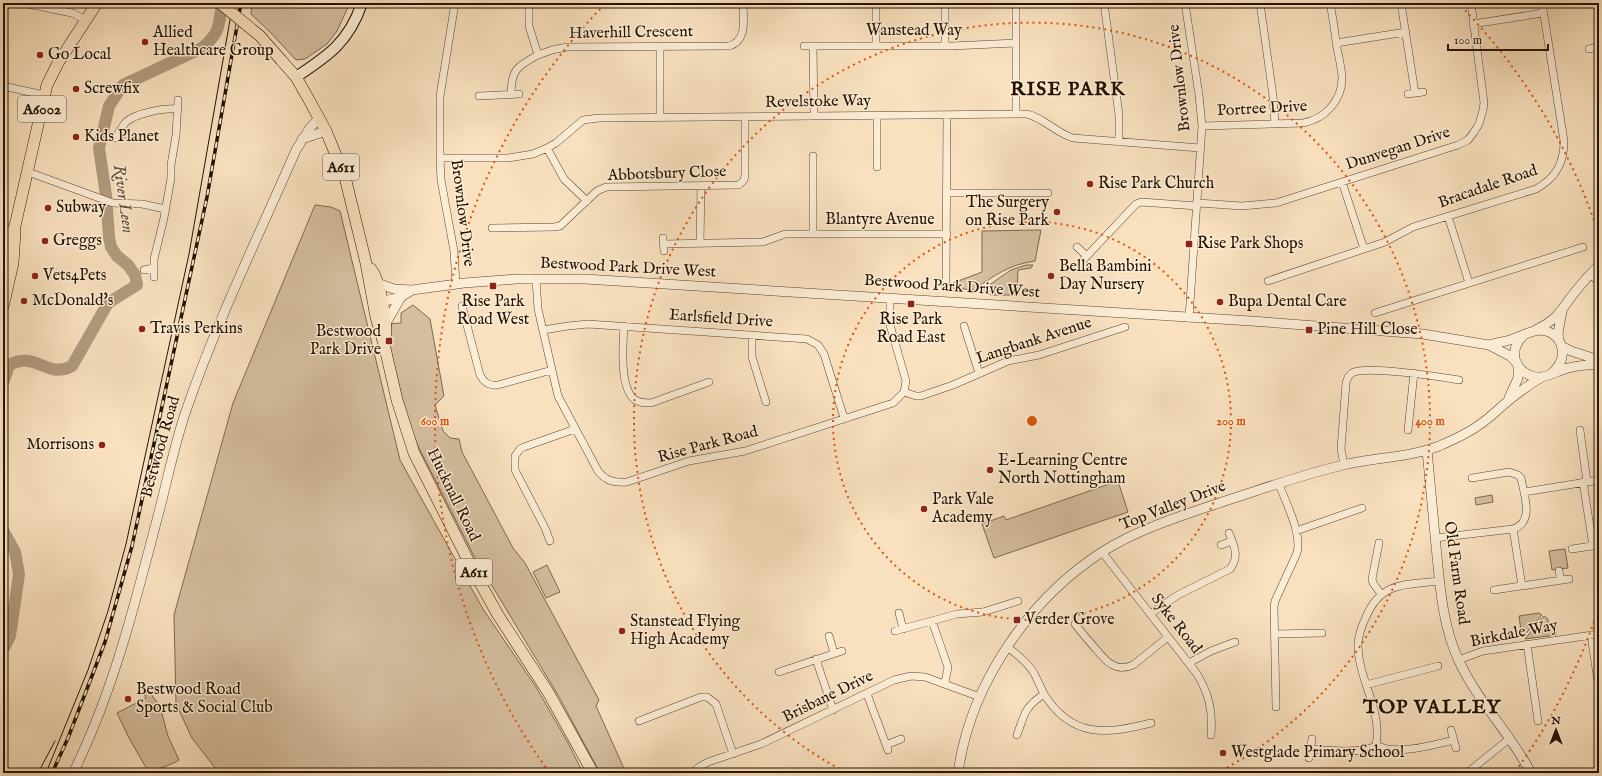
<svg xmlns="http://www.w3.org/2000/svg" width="1602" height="776" font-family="'IM FELL English',serif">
	<rect width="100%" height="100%" fill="#f9e1bf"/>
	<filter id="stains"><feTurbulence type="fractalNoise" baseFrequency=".005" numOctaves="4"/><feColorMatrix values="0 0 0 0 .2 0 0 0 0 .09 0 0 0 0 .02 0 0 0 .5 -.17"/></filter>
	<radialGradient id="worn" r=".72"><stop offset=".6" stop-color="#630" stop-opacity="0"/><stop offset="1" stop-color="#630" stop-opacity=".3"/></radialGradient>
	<!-- green -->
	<path fill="#d5be9f" stroke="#7c6850" d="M 252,3 L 350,3 L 337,31 L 327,44 L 305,59 L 296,60 L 270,32 L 251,14 Z
		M 315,205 L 331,207 L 340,211 L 400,460 L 483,609 L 536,687 L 568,743 L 583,773 L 219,773 L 192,738 L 176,704 L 174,615 L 233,403 Z
		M 1041,230 L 1035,261 C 1008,265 995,275 974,290 L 953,288 L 953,283 L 982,272 L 982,231 Z
		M 1026,265 L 1033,265 L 1031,268 L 1018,270 L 1017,295 L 992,295 L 979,292 L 1011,270 Z
		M 413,305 L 430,319 L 444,396 L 435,405 L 443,431 L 450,438 L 459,439 L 462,452 L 513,548 L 525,563 L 599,700 L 596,706 L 626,773 L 600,773 L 558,695 L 474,556 L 421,452 L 412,434 L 402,403 L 393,364 L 388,338 L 388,324 L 401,323 L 401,313 Z
		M 1118,481 L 1128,512 L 994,558 L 982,524 L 1004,516 L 1006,520 Z
		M 1492,495 L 1493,502 L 1476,505 L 1475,498 Z
		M 1565,549 L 1568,568 L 1552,570 L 1549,551 Z
		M 547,565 L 560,592 L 546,598 L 533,572 Z
		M 1539,613 L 1542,615 L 1522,638 L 1519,616 Z
		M 1544,616 L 1548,619 L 1549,627 L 1556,632 L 1556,635 L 1525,639 Z
		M 148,693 L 150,693 L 157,702 L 162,714 L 168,736 L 179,760 L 176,762 L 149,773 L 129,738 L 117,713 L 146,698 L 144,694 Z"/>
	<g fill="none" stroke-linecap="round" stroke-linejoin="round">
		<!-- river -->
		<path stroke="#b19b7e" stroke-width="12" d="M 3,383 L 9,365 C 36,350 47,380 72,366 L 108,303 L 137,285 L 135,275 L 128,265 L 117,256 L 111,247 L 109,237 L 106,195 L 99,148 L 109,106 L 123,85 L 202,48 C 220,33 219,25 222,3
			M 3,530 L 15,552 L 19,574 L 10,636 L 5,646 L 3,648"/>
		<!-- minor casing -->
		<g stroke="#594630" stroke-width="8">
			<path id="minor" d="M 23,3 L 72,13 L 86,20
				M 455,3 L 440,96 L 440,158 L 441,180 L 454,251 L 456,284
				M 529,3 L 529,26 L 538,55 L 552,50 L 567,47 L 729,46 C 748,41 743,18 743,3
				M 945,3 L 945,46
				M 1104,3 L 1119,115 L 1119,142
				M 1185,3 L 1199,95 L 1202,126 L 1189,318
				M 1260,3 L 1273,96 L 1275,124
				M 1401,3 L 1415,93
				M 1473,24 L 1543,13
				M 1336,43 L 1406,32
				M 660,46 L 660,117
				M 804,46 L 813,46
				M 876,46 L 876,3
				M 1589,49 L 1599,47
				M 3,86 L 44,95
				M 1408,94 L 1423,92
				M 511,95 C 511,70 517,66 538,55
				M 479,96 L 519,94
				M 1016,114 L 1016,3
				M 877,115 L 877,167
				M 814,116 L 813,46 L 951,46 L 1016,43
				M 1202,126 L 1303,123 C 1325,119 1343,100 1342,76 C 1341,67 1339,57 1337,48 C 1335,33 1333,18 1330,3
				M 120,130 L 129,136
				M 115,138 C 119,133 122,126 126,122 C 136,113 164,108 177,109
				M 547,148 L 564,179 L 587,201
				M 813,156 L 813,234
				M 440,158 L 508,158 L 533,154 L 547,148 L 556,143 L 583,120 L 599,118 L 1027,114 C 1044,118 1056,133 1073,138 L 1200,148
				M 28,172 L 113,203 L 142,204 L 165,209
				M 1342,182 L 1364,249
				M 947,193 L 1048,193
				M 1198,203 L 1242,206 L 1276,203 L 1458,145 L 1468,140 L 1474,132 L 1479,124 L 1483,110 L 1484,103 L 1471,3
				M 1448,216 L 1469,283
				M 492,228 L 554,227 L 560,226 L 597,191 L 606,187 L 739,185 L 744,180 L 745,175 L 745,117
				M 663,238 L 664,251
				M 700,243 L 701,186
				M 664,244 L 763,242 L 785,234 L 947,234
				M 1077,247 L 1087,256
				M 1082,264 L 1084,259 L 1136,204 L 1141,202 L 1197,206
				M 144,270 L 153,268
				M 1590,274 L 1599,282
				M 154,277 L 154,259 L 164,218 L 171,178 L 171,165 L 176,135 L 178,100
				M 536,279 L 538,309 L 558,396 L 598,471 C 606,481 614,483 627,482 L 689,461 L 745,451 L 893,403 L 904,392 L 906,381 L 890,325 L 890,298
				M 946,280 L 947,115
				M 1268,281 L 1385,242 L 1413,227 L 1536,189 C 1556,178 1564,163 1564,141 L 1542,3
				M 462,306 L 480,375 C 484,383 489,386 498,385 L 552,370
				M 1375,313 L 1583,247
				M 624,326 C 623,344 619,388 635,400 C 640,403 645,403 651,403 L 709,382
				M 964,326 L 979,373
				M 543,330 L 568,326 L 588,324 L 807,339 L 818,345 L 824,354 L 844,418
				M 752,335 L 752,357 L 766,402
				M 904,392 L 916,396 L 921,396 L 953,385 L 1008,361 L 1039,355 L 1125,327
				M 1408,430 L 1414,373
				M 1580,430 L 1587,482
				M 1344,465 L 1341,449 L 1346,383 C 1347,379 1349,375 1352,373 C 1365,365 1441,377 1459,380
				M 1583,482 L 1593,546
				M 1524,492 L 1599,480
				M 1513,529 L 1522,586
				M 1296,531 L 1362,508
				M 1435,538 L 1513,529 C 1535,522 1524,495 1521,478 L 1518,475 L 1509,472 L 1472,478
				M 550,541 L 545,528 L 515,470 L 515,456 L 520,449 L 524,447 L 575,429
				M 1379,543 L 1372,579 L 1373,583 L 1381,594
				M 1221,545 L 1232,541
				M 1572,549 L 1599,545
				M 1102,552 L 1197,674 C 1209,694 1213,711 1211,735
				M 1559,571 L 1561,580
				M 1494,590 L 1569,579
				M 899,613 L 903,629
				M 1150,614 L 1178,595 L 1230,569 C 1240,556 1234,546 1229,533
				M 932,621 L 948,667 L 945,683
				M 1075,624 C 1081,632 1088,640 1095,648 C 1106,661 1115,673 1133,665 L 1168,637
				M 895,631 L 957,614 L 983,612 L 1018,601
				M 1275,634 L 1322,633
				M 1591,635 L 1599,689
				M 829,636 L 834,653
				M 1527,644 L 1538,721
				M 1007,647 C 1017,654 1029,663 1035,675 C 1038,681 1041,688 1044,694 C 1072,739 1107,734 1151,723
				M 816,659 L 833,710
				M 1458,660 L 1483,651 L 1599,634
				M 1189,663 L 1211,651 L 1235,642
				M 779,672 L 842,651
				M 1366,685 L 1438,666
				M 867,694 L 888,750
				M 1276,707 L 1274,607 L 1275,601 L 1297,553 C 1302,532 1286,504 1279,484
				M 639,721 L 701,697 L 707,697 L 716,704 L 733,754
				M 1451,730 L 1456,748
				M 1017,735 C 1025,713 1024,708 1044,694
				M 886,745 L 901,739
				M 1376,745 C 1395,756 1433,745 1454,740
				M 1311,749 C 1325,750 1365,755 1376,745 C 1383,710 1357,678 1358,643 C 1359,635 1362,625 1366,617 C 1381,581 1406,585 1439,581
				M 1309,758 L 1312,739
				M 692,773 L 699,767 L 708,762 L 761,744 L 894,680 L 911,676 L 925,677 L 980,697
				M 1467,773 L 1509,739
				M 1595,773 L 1599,773"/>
		</g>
		<!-- tertiary casing -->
		<g stroke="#594630" stroke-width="10">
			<path id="tertiary" d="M 302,139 L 326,131
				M 377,283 L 394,289 L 412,290 L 464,283 L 516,279 L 585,279 L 1251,321 L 1423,334 L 1489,345 L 1510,356 L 1517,363
				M 376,303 L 401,297 L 412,290
				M 385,325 L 401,297
				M 1537,329 C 1557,320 1562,309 1574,293 C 1582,283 1590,274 1599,265
				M 1525,334 C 1518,340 1513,348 1515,359 C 1518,370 1529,378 1541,377 C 1550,376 1559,370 1568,368 C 1578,365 1589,365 1599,364
				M 1559,341 L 1558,333 L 1562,311
				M 1489,345 C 1496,343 1503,342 1510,340 C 1525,335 1540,324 1554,335 C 1558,338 1561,343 1562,348 C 1564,358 1560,366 1552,373
				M 1561,346 L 1571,351 L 1599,360
				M 1509,398 L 1518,378 L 1518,365
				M 1427,450 C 1430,482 1433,514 1436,546 C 1440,585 1442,625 1459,661 C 1478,702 1511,734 1531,773
				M 73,773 C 115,689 137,595 161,504 C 169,472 176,439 187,408 C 217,321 259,235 296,150 L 310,128 L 319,118
				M 958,773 C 970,685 1028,600 1102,552 C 1142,527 1187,514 1231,499 C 1268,487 1305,474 1343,465 C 1375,457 1408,458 1439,446 C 1453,440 1467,434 1479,425 C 1490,418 1498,409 1508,401 C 1519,392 1530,384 1542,377"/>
		</g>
		<!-- secondary casing -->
		<g stroke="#241201" stroke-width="12">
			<path id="secondary" d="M 296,77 C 328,56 349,42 362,3"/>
		</g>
		<!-- primary casing -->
		<g stroke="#241201" stroke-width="12">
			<path id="primary" d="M 281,60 L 296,77 L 308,98 L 326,131 L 345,177 L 366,263 L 376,317 L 384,344 L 397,400 L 414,453 L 474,572 L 498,615 L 548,692 L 593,773
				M 3,259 L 9,238 L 15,226 L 47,85 L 58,63 L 97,3
				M 371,269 C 380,280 386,317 386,333
				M 3,307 L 13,263 L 15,231"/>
		</g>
		<!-- minor -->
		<use href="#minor" stroke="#fbecd5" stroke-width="7"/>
		<!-- tertiary -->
		<use href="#tertiary" stroke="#fbecd5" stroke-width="9"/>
		<!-- secondary -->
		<use href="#secondary" stroke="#fbecd5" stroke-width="10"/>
		<!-- primary -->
		<use href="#primary" stroke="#f9e1bf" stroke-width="11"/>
		<!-- tram -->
		<path stroke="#241201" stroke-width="1" d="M 38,773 L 55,741
			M 46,773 L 88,670 L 108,611 L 126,544 L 189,254 L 233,3"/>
		<!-- rail casing -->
		<g stroke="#241201" stroke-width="3.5">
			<path id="rail" d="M 52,773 L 68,738 L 105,642 L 132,546 L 207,197 L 241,3"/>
		</g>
		<!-- rail -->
		<use href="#rail" stroke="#fbecd5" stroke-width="2" stroke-dasharray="6" stroke-linecap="butt"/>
		<!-- primary-bridge casing -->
		<g stroke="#241201" stroke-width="12" stroke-linecap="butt">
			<path id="primary-bridge" d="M 220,3 L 260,36 L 281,60"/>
		</g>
		<!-- primary-bridge -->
		<use href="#primary-bridge" stroke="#f9e1bf" stroke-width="11"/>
	</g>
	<!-- distance rings -->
	<g fill="none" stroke="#de550b" stroke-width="2" stroke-dasharray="2 4">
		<circle cx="1032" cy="421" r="199"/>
		<path d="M845 772A398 398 0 1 1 1219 772"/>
		<path d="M1598 610A597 597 0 0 1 1515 772M549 772A597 597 0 0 1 603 6M1461 6A597 597 0 0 1 1598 232"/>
	</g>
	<!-- markers -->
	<g fill="#8f2418" stroke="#fbecd5" stroke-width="1.5">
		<circle cx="145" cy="42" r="4"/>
		<circle cx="40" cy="55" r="4"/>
		<circle cx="76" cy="89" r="4"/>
		<circle cx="76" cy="137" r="4"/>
		<circle cx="1090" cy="184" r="4"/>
		<circle cx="48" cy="208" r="4"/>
		<circle cx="1057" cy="212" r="4"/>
		<circle cx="45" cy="241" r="4"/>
		<rect x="1185" y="240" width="8" height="8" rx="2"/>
		<circle cx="35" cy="276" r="4"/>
		<circle cx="1051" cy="276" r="4"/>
		<rect x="489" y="282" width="8" height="8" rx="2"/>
		<circle cx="24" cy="301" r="4"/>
		<circle cx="1220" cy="302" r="4"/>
		<rect x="907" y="300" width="8" height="8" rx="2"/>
		<circle cx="142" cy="329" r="4"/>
		<rect x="1305" y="326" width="8" height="8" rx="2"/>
		<rect x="385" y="337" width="8" height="8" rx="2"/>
		<circle cx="102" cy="445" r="4"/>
		<circle cx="990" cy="470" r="4"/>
		<circle cx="924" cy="509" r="4"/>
		<rect x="1013" y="616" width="8" height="8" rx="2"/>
		<circle cx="622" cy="631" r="4"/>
		<circle cx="128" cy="699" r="4"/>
		<circle cx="1223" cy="753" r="4"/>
	</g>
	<g text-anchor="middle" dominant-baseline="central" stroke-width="3" stroke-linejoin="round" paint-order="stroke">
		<!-- shield labels -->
		<g fill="#fbecd5" stroke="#645341" stroke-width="1">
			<rect x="18" y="96" width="48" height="26" rx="3"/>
			<rect x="323" y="154" width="36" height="26" rx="3"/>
			<rect x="456" y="559" width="36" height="26" rx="3"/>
		</g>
		<g font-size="15" font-weight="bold" fill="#241201">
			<text x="42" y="109">A6002</text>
			<text x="341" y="167">A611</text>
			<text x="474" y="572">A611</text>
		</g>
		<!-- street labels -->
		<g font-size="16" fill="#241201" stroke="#fbecd5">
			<text x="914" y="31">Wanstead Way</text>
			<text transform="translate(631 33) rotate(-1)">Haverhill Crescent</text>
			<text transform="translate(1180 78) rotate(-96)">Brownlow Drive</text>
			<text transform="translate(818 102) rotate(-1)">Revelstoke Way</text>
			<text transform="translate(1262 109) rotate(-3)">Portree Drive</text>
			<text transform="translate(1398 149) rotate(-18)">Dunvegan Drive</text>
			<text transform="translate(667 174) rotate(-2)">Abbotsbury Close</text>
			<text transform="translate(1488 187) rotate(-19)">Bracadale Road</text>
			<text transform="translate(462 213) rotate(83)">Brownlow Drive</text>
			<text x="880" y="220">Blantyre Avenue</text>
			<text transform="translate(628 268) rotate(3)">Bestwood Park Drive West</text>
			<text transform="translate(952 287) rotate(4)">Bestwood Park Drive West</text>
			<text transform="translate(721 319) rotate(4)">Earlsfield Drive</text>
			<text transform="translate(1034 341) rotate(-18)">Langbank Avenue</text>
			<text transform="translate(708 445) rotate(-15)">Rise Park Road</text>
			<text transform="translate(161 447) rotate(-74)">Bestwood Road</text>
			<text transform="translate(453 495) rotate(64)">Hucknall Road</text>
			<text transform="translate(1173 506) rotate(-21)">Top Valley Drive</text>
			<text transform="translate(1456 573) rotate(82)">Old Farm Road</text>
			<text transform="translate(1176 624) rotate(52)">Syke Road</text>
			<text transform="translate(1514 634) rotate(-11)">Birkdale Way</text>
			<text transform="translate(828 697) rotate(-26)">Brisbane Drive</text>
		</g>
		<!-- poi labels -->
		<g font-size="16" fill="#241201" stroke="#fbecd5" text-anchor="start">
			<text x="153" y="33">Allied<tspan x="153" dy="18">Healthcare Group</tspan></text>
			<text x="48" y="55">Go Local</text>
			<text x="84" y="89">Screwfix</text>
			<text x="84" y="137">Kids Planet</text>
			<text x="1098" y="184">Rise Park Church</text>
			<text x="1049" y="203" text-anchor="end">The Surgery<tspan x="1049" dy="18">on Rise Park</tspan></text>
			<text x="56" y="208">Subway</text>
			<text x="53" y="241">Greggs</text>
			<text x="1197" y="244">Rise Park Shops</text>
			<text x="1059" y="267">Bella Bambini<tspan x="1059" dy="18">Day Nursery</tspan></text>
			<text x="43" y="276">Vets4Pets</text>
			<text x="32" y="301">McDonald's</text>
			<text x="493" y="302" text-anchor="middle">Rise Park<tspan x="493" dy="18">Road West</tspan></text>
			<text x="1228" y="302">Bupa Dental Care</text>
			<text x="911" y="320" text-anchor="middle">Rise Park<tspan x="911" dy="18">Road East</tspan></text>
			<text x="150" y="329">Travis Perkins</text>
			<text x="1317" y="330">Pine Hill Close</text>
			<text x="381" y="332" text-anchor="end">Bestwood<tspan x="381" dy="18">Park Drive</tspan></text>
			<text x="94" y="445" text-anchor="end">Morrisons</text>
			<text x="998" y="461">E-Learning Centre<tspan x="998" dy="18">North Nottingham</tspan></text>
			<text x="932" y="500">Park Vale<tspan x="932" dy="18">Academy</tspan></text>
			<text x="1025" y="620">Verder Grove</text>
			<text x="630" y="622">Stanstead Flying<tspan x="630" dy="18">High Academy</tspan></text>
			<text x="136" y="690">Bestwood Road<tspan x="136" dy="18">Sports &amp; Social Club</tspan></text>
			<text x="1231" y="753">Westglade Primary School</text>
		</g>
		<!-- water labels -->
		<g font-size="17" font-style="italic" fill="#635039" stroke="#fbecd5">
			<text transform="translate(123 199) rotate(82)">River Leen</text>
		</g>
		<!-- district labels -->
		<g font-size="20" font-weight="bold" letter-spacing="1" fill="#241201" stroke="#fbecd5">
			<text x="1068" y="89">RISE PARK</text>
			<text x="1432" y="707">TOP VALLEY</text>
		</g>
	</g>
	<circle cx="1032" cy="421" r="6" fill="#de550b" stroke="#fbecd5" stroke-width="2"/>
	<g font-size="12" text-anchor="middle" font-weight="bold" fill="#de550b" stroke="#fbecd5" stroke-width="3" stroke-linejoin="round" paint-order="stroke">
		<text x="1231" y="425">200 m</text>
		<text x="1430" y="425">400 m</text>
		<text x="435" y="425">600 m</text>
	</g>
	<!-- margin -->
	<rect width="1602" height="776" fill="none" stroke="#f9e1bf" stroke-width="16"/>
	<rect x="4" y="4" width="1594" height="768" fill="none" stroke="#241201" stroke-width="2"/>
	<rect x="8" y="8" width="1586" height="760" fill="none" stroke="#241201"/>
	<!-- north arrow -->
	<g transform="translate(1556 730)" stroke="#fbecd5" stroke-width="3" paint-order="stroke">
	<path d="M0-3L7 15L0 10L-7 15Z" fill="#241201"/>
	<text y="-6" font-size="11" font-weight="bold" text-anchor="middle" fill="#241201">N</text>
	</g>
	<!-- scale -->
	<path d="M1448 44v6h100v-6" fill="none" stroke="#241201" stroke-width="2"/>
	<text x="1454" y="44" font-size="12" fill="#241201" stroke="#fbecd5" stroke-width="3" paint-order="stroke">100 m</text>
	<rect width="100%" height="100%" filter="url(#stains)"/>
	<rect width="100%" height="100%" fill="url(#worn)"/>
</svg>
